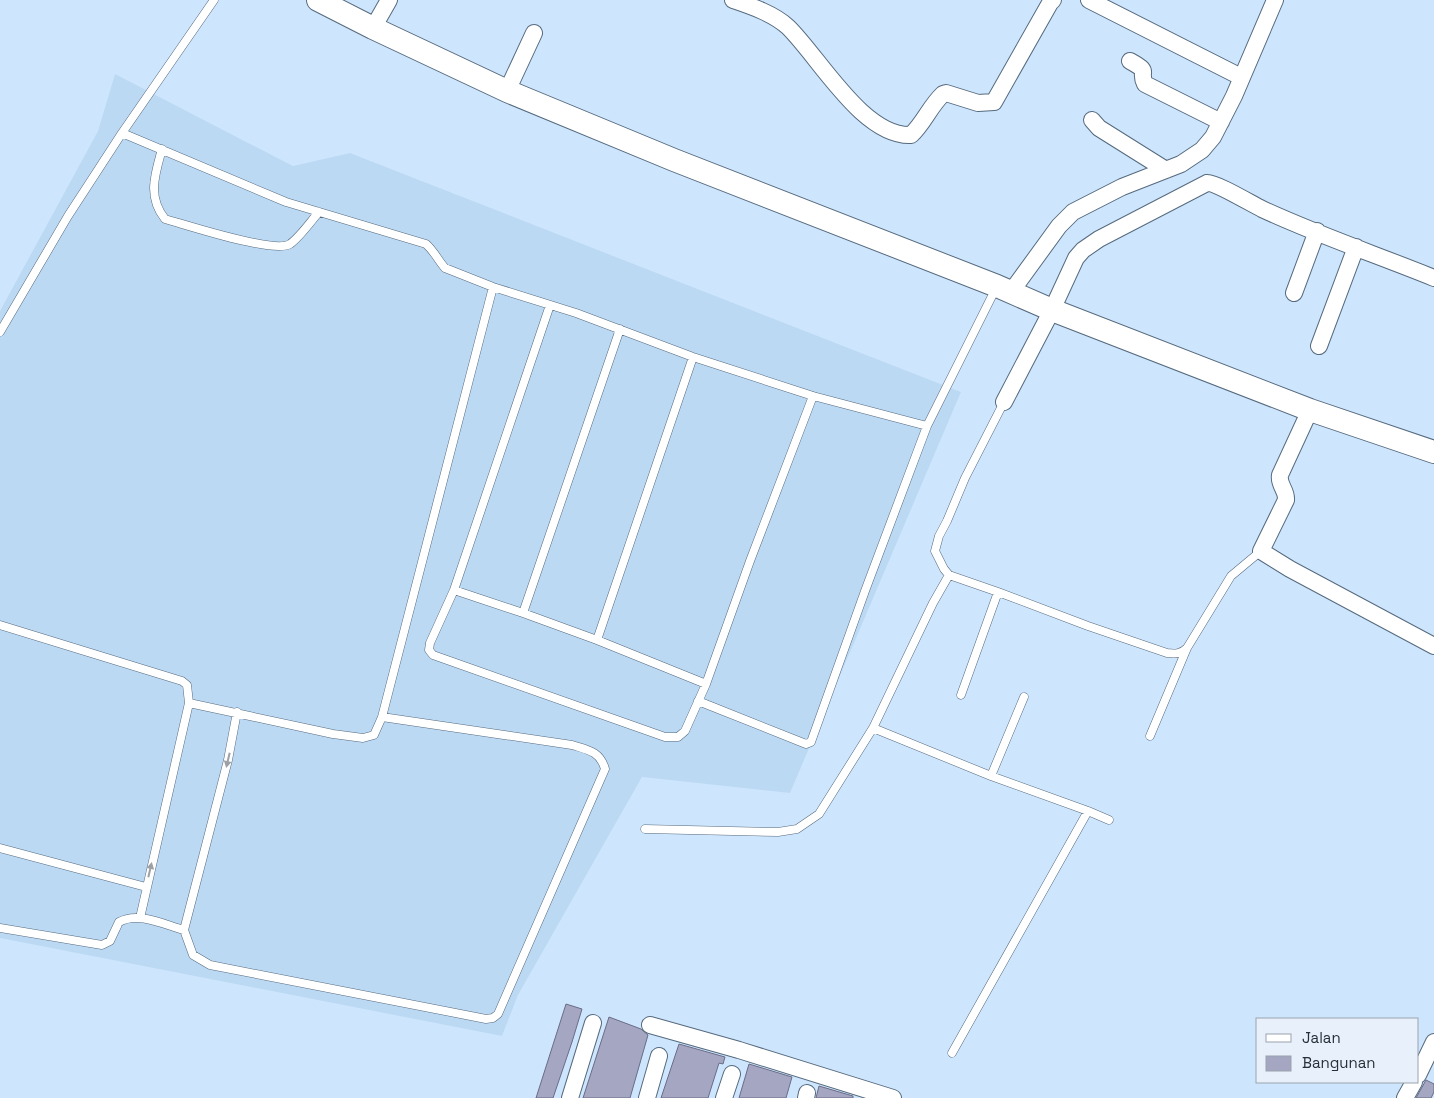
<svg xmlns="http://www.w3.org/2000/svg" width="1434" height="1098" font-family="'Space Grotesk',sans-serif">
	<rect width="100%" height="100%" fill="#cee6fd"/>
	<!-- built -->
	<path fill="#bcd9f4" d="M 115,74 L 293,166 L 350,153 L 961,392 L 790,793 L 642,777 L 518,995 L 502,1036 L 0,938 L 0,311 L 98,131 Z"/>
	<!-- building -->
	<path fill="#a4a6c2" stroke="#6a6c86" d="M 566,1004 L 582,1009 L 572,1042 L 553,1098 L 536,1098 Z
		M 609,1017 L 641,1029 L 648,1035 L 630,1098 L 583,1098 Z
		M 679,1044 L 725,1057 L 723,1064 L 719,1063 L 708,1098 L 661,1098 Z
		M 749,1064 L 792,1077 L 786,1098 L 739,1098 Z
		M 1426,1080 L 1434,1084 L 1434,1092 L 1431,1098 L 1416,1098 Z
		M 819,1086 L 853,1096 L 853,1098 L 816,1098 Z"/>
	<g fill="none" stroke-linecap="round" stroke-linejoin="round">
		<!-- lane casing -->
		<g stroke="#556a7e" stroke-width="9">
			<path id="lane" d="M 214,0 L 122,133 L 286,202 L 426,244 C 434,251 438,260 445,268 L 493,287 L 576,313 L 693,357 L 813,396 L 927,426
				M 162,149 C 155,174 147,197 165,219 C 187,225 274,254 290,244 C 300,237 311,221 319,212
				M 0,332 L 68,216 L 122,133
				M 693,357 L 597,640 L 706,684
				M 1004,402 L 965,478 L 947,521 L 939,536 L 935,551 L 944,569 L 949,575 L 998,592 L 1088,626 L 1167,653 C 1175,654 1181,654 1187,648 L 1231,576 L 1261,551
				M 454,590 L 430,643 L 429,650 L 433,655 L 665,737 L 678,737 L 685,731 L 706,684 L 750,561 L 813,396
				M 523,613 L 454,590 L 550,305
				M 0,625 L 182,681 L 187,685 L 189,703 L 140,918
				M 597,640 L 523,613 L 620,329
				M 961,695 L 998,592
				M 698,701 L 806,744 L 811,742 L 865,591 L 927,426 L 996,288
				M 189,703 L 333,734 L 363,738 L 374,735 L 382,717 L 572,745 C 588,750 600,751 605,769 L 498,1014 L 493,1018 L 486,1019 L 210,965 L 193,955 L 184,930 L 228,760 L 237,712
				M 382,717 L 493,287
				M 873,728 L 991,776 L 1088,811 L 1109,820
				M 1150,736 L 1187,648
				M 991,776 L 1024,697
				M 645,829 L 778,832 L 797,829 L 819,814 L 873,728 L 933,603 L 949,575
				M 0,848 L 146,887
				M 0,928 L 102,945 L 110,941 L 119,922 C 138,911 165,925 184,930
				M 952,1053 L 1088,811"/>
		</g>
		<!-- street casing -->
		<g stroke="#556a7e" stroke-width="18">
			<path id="street" d="M 733,0 C 751,6 774,14 788,27 C 819,57 863,137 911,135 C 924,123 930,106 943,94 L 946,93 L 978,103 L 994,102 L 1050,3 L 1053,0
				M 1089,0 L 1241,77
				M 373,28 L 389,0
				M 1130,61 C 1152,73 1138,70 1145,84 L 1221,122
				M 507,91 L 534,33
				M 1092,120 L 1099,128 L 1166,170
				M 1011,292 L 1059,226 L 1073,212 L 1122,187 L 1181,164 L 1202,150 L 1213,137 L 1234,96 L 1275,0
				M 1294,293 L 1317,231
				M 1319,346 L 1356,247
				M 1004,402 L 1052,310 L 1076,258 L 1083,250 L 1099,239 L 1207,183 C 1215,182 1252,204 1262,209 C 1318,235 1377,255 1434,278
				M 1310,410 L 1280,475 C 1278,485 1287,490 1286,500 L 1261,551 L 1290,569 L 1434,646
				M 650,1025 L 739,1050 L 893,1098
				M 1418,1075 L 1434,1042
				M 570,1098 L 593,1023
				M 647,1098 L 659,1056
				M 724,1098 L 732,1074
				M 806,1098 L 807,1093
				M 1405,1098 L 1414,1082"/>
		</g>
		<!-- secondary casing -->
		<g stroke="#556a7e" stroke-width="24">
			<path id="secondary" d="M 318,0 L 373,28 L 507,91 L 674,160 L 997,286 L 1052,310 L 1310,410 L 1434,452"/>
		</g>
		<!-- lane -->
		<use href="#lane" stroke="#fff" stroke-width="8"/>
		<!-- street -->
		<use href="#street" stroke="#fff" stroke-width="16"/>
		<!-- secondary -->
		<use href="#secondary" stroke="#fff" stroke-width="22"/>
	</g>
	<!-- one-way arrows -->
	<defs><path id="oneway-solid" d="M-6-.8H1V-3.2L6.5 0L1 3.2V.8H-6Z" transform="scale(1.25)"/></defs>
	<g fill="#9da1a5">
		<use href="#oneway-solid" transform="translate(228 760) rotate(103)"/>
		<use href="#oneway-solid" transform="translate(150 870) rotate(-77)"/>
	</g>
	<!-- legend -->
	<rect x="1256" y="1018" width="162" height="65" fill="#e8f1fb" stroke="#9aa3ad"/>
	<rect x="1266" y="1034" width="25" height="8" fill="#ffffff" stroke="#9aa3ad"/>
	<text x="1302" y="1043" font-size="15" fill="#262f38">Jalan</text>
	<rect x="1266" y="1056" width="25" height="15" fill="#a4a6c2" stroke="#9aa3ad"/>
	<text x="1302" y="1068" font-size="15" fill="#262f38">Bangunan</text>
</svg>
